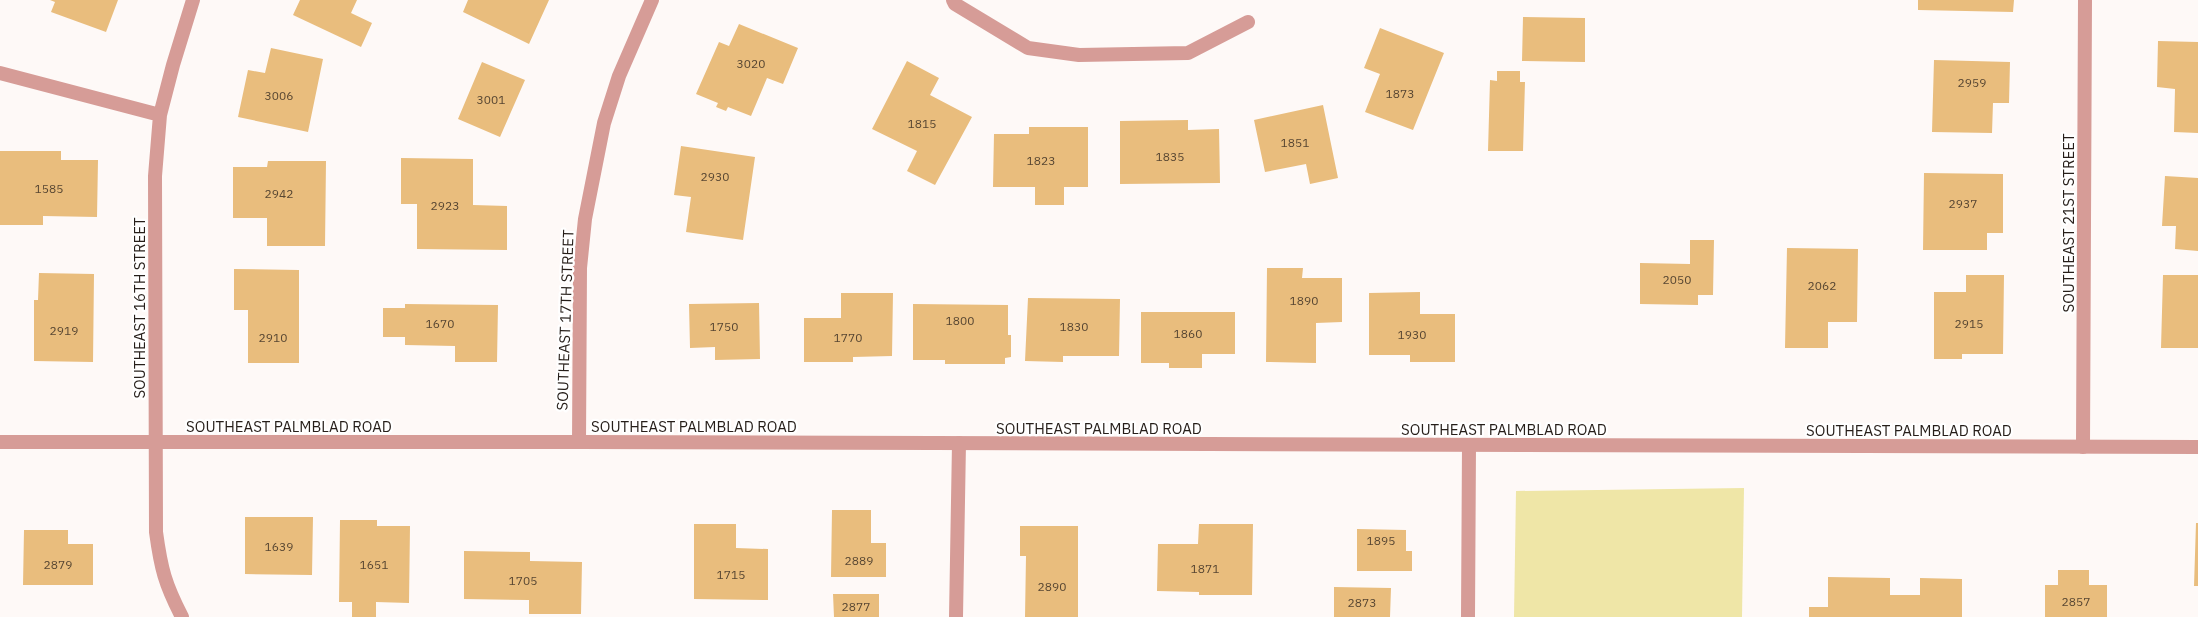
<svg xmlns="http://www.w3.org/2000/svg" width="2198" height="617" font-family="'IBM Plex Sans',sans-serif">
	<rect width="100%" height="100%" fill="#fef9f7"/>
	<!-- green -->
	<path fill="#efe6a7" d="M 1744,488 L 1742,617 L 1514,617 L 1516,491 Z"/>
	<!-- building -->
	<path fill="#e9bd7d" d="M 50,0 L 118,0 L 106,32 L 51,12 L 55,2 Z
		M 300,0 L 357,0 L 351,13 L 372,23 L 361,47 L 293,15 Z
		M 468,0 L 549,0 L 529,44 L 463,12 Z
		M 1918,0 L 2014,0 L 2013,12 L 1918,10 Z
		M 1523,17 L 1585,18 L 1585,62 L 1522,61 Z
		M 739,24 L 798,48 L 783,84 L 767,78 L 751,116 L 728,107 L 726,111 L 716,107 L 718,103 L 696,94 L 719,42 L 729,46 Z
		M 1380,28 L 1444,53 L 1413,130 L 1365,112 L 1380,74 L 1364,68 Z
		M 2158,41 L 2198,42 L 2198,133 L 2174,132 L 2175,89 L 2157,87 Z
		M 271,48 L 323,59 L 308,132 L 238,117 L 248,70 L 265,73 Z
		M 1934,60 L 2010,62 L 2009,103 L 1993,103 L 1992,133 L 1932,132 Z
		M 907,61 L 939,78 L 930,95 L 972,117 L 935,185 L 907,171 L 917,151 L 872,129 Z
		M 482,62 L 525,80 L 500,137 L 458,119 Z
		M 1497,71 L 1520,71 L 1520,82 L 1525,82 L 1523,151 L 1488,151 L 1490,80 L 1497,81 Z
		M 1323,105 L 1338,178 L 1310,184 L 1306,164 L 1265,172 L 1254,120 Z
		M 1188,120 L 1188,130 L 1219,129 L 1220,183 L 1120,184 L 1120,121 Z
		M 1029,127 L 1088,127 L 1088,187 L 1064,187 L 1064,205 L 1035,205 L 1035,187 L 993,187 L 994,134 L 1029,134 Z
		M 681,146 L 755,157 L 743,240 L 686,232 L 691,197 L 674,195 Z
		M 0,151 L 61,151 L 61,160 L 98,160 L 97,217 L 43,216 L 43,225 L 0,225 Z
		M 401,158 L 473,159 L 473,205 L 507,206 L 507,250 L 417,249 L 417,204 L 401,204 Z
		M 268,161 L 326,161 L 325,246 L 267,246 L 267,218 L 233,218 L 233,167 L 267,167 Z
		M 1924,173 L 2003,174 L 2003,233 L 1987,233 L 1987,250 L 1923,250 Z
		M 2165,176 L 2198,178 L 2198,251 L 2175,249 L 2176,226 L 2162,226 Z
		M 1690,240 L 1714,240 L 1713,295 L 1698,295 L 1698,305 L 1640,304 L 1640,263 L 1690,264 Z
		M 1787,248 L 1858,249 L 1857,322 L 1828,322 L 1828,348 L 1785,348 Z
		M 1267,268 L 1303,268 L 1302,278 L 1342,278 L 1342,322 L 1316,323 L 1316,363 L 1266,362 Z
		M 234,269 L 299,270 L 299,363 L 248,363 L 248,310 L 234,310 Z
		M 39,273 L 94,274 L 93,362 L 34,361 L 34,300 L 38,300 Z
		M 1966,275 L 2004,275 L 2003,354 L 1962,354 L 1962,359 L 1934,359 L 1934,292 L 1966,292 Z
		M 2163,275 L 2198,275 L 2198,348 L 2161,348 Z
		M 1420,292 L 1420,314 L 1455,314 L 1455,362 L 1410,362 L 1410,355 L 1369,355 L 1369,293 Z
		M 841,293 L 893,293 L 892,356 L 853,357 L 853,362 L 804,362 L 804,318 L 841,318 Z
		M 1028,298 L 1120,299 L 1119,356 L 1063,356 L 1063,362 L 1025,361 Z
		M 759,303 L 760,359 L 715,360 L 715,347 L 690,348 L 689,304 Z
		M 405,304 L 498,305 L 497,362 L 455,362 L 455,346 L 405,345 L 405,337 L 383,337 L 383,308 L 405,308 Z
		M 913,304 L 1008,305 L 1008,335 L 1011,335 L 1011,357 L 1005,358 L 1005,364 L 945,364 L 945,360 L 913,360 Z
		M 1141,312 L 1235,312 L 1235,354 L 1202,354 L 1202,368 L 1169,368 L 1169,363 L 1141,363 Z
		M 832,510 L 871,510 L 871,543 L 886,543 L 886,577 L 831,577 Z
		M 245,517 L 313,517 L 312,575 L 245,574 Z
		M 340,520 L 377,520 L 377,526 L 410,526 L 409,603 L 376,602 L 376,617 L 352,617 L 352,602 L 339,602 Z
		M 2196,523 L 2198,523 L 2198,586 L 2194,586 Z
		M 694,524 L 736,524 L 736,548 L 768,549 L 768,600 L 694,599 Z
		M 1199,524 L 1253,524 L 1252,595 L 1199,595 L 1199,592 L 1157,591 L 1158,544 L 1198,544 Z
		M 1020,526 L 1078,526 L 1078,617 L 1025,617 L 1026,556 L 1020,556 Z
		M 1357,529 L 1406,530 L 1406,551 L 1412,551 L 1412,571 L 1357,571 Z
		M 24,530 L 68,530 L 68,544 L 93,544 L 93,585 L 23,585 Z
		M 464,551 L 530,552 L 530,561 L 582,562 L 581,614 L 529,614 L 529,600 L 464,599 Z
		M 2058,570 L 2089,570 L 2089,585 L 2107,585 L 2107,617 L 2045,617 L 2045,585 L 2058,585 Z
		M 1828,577 L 1890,578 L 1890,595 L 1920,595 L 1920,578 L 1962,579 L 1962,617 L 1809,617 L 1809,607 L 1828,607 Z
		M 1334,587 L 1391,588 L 1390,617 L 1334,617 Z
		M 833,594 L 879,594 L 879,617 L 834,617 Z"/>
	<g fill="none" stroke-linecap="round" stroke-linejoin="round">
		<!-- minor -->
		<path stroke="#d69c97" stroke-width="14" d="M 953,0 L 955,4 L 1028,48 L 1079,55 L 1188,53 L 1248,22
			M 0,73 L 160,115
			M 579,442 L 580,268 L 585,219 L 604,123 L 619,76 L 652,0
			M 2083,447 L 2085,0
			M 182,617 C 165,584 161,569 156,532 L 155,176 L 160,115 L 173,65 L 193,0
			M 956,617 L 959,443
			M 1468,617 L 1469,445"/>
		<!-- tertiary -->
		<path stroke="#d69c97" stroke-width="14" d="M 0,442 L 579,442 L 2198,447"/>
	</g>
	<g text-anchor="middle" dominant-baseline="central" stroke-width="4.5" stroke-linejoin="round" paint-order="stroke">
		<!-- number labels -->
		<g font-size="12" fill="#574632">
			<text x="751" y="63">3020</text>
			<text x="1972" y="82">2959</text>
			<text x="1400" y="93">1873</text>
			<text x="279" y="95">3006</text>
			<text x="491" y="99">3001</text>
			<text x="922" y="123">1815</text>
			<text x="1295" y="142">1851</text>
			<text x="1170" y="156">1835</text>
			<text x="1041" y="160">1823</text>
			<text x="715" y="176">2930</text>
			<text x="49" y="188">1585</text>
			<text x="279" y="193">2942</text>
			<text x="1963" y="203">2937</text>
			<text x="445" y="205">2923</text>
			<text x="1677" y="279">2050</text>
			<text x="1822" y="285">2062</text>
			<text x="1304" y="300">1890</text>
			<text x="960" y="320">1800</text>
			<text x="440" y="323">1670</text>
			<text x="1969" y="323">2915</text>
			<text x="724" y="326">1750</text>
			<text x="1074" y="326">1830</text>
			<text x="64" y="330">2919</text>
			<text x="1188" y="333">1860</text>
			<text x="1412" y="334">1930</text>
			<text x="273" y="337">2910</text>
			<text x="848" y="337">1770</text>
			<text x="1381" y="540">1895</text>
			<text x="279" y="546">1639</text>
			<text x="859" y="560">2889</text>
			<text x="58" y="564">2879</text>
			<text x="374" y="564">1651</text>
			<text x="1205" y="568">1871</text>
			<text x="731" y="574">1715</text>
			<text x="523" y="580">1705</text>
			<text x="1052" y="586">2890</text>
			<text x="2076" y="601">2857</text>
			<text x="1362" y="602">2873</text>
			<text x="856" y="606">2877</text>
		</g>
		<!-- street labels -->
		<g font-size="15" fill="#261e19" stroke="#fff">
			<text transform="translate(2068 223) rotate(-90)">SOUTHEAST 21ST STREET</text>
			<text transform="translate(139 308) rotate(-90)">SOUTHEAST 16TH STREET</text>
			<text transform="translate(565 320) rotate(-88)">SOUTHEAST 17TH STREET</text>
			<text x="289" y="426">SOUTHEAST PALMBLAD ROAD</text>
			<text x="694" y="426">SOUTHEAST PALMBLAD ROAD</text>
			<text x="1099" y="428">SOUTHEAST PALMBLAD ROAD</text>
			<text x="1504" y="429">SOUTHEAST PALMBLAD ROAD</text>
			<text x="1909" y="430">SOUTHEAST PALMBLAD ROAD</text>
		</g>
	</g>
</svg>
